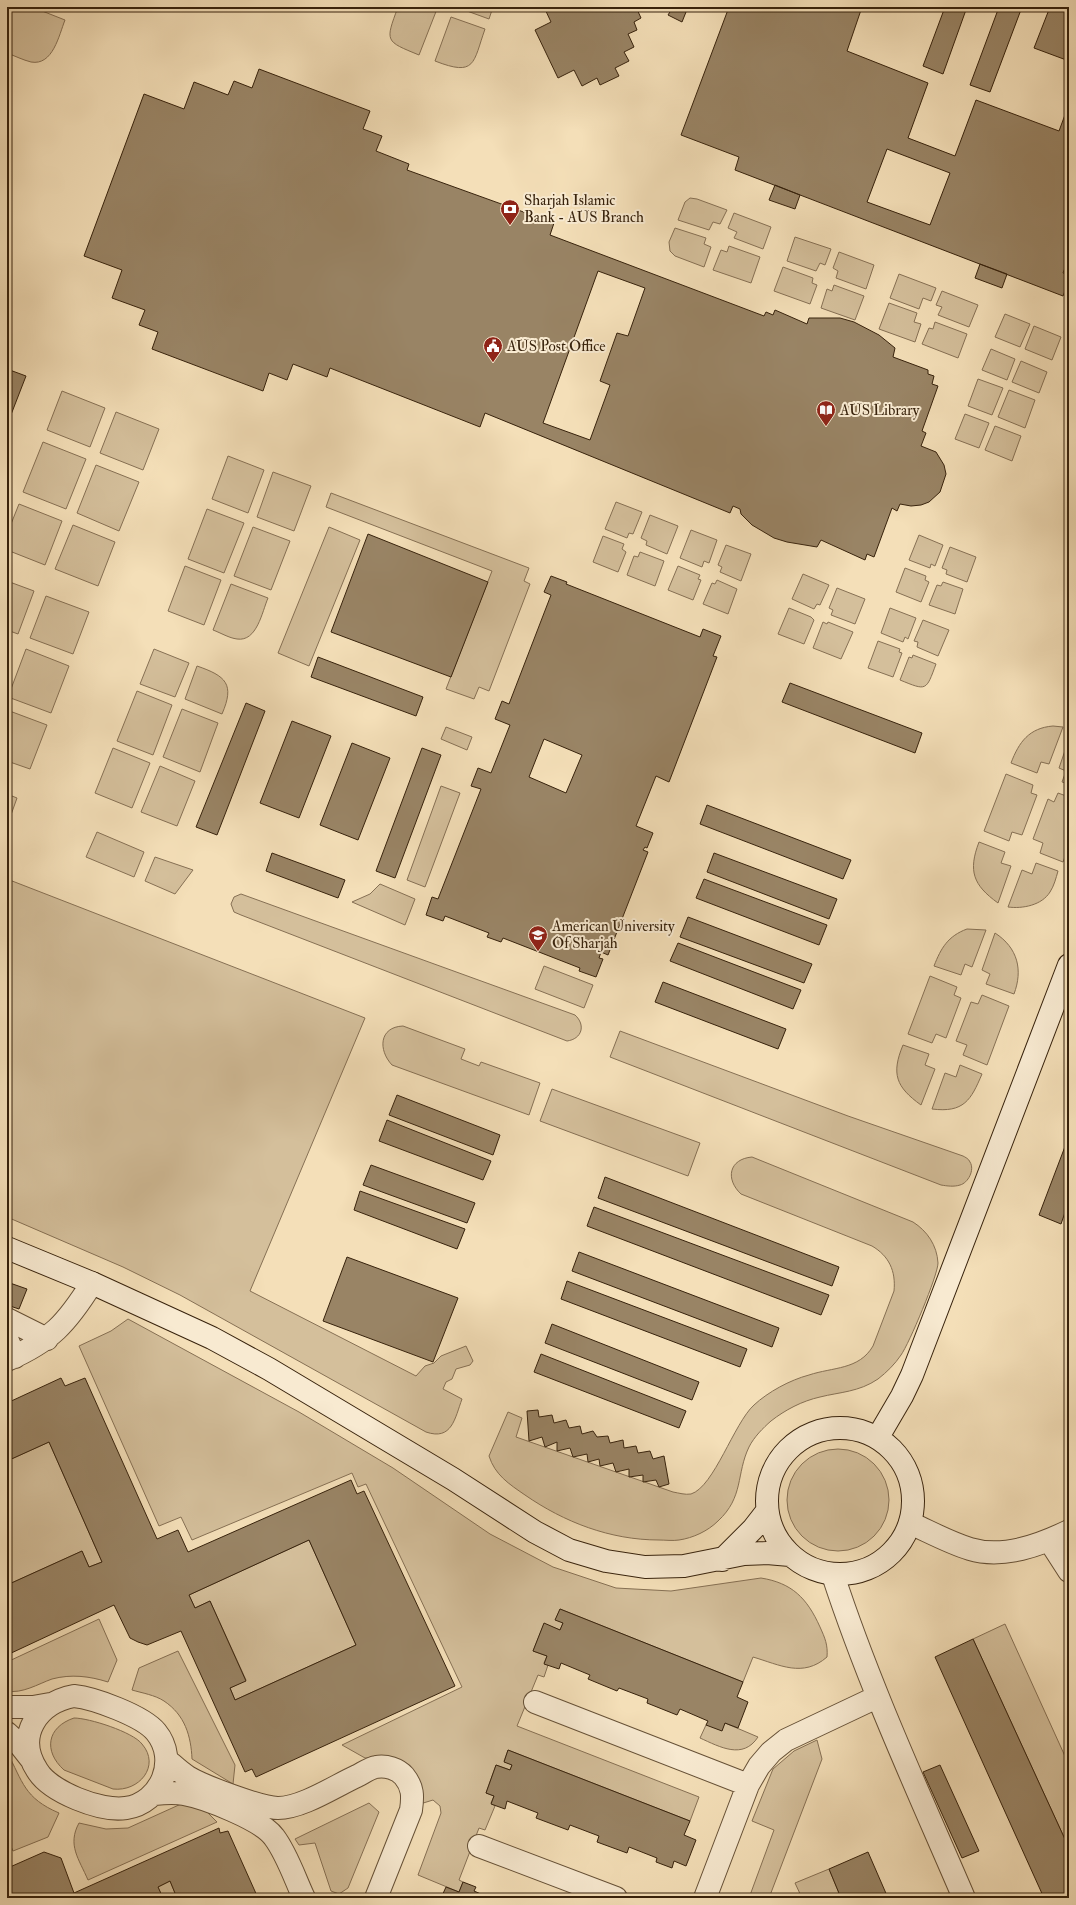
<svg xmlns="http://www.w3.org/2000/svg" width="1076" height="1905" font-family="'IM FELL Double Pica',serif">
	<rect width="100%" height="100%" fill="#f4dfb8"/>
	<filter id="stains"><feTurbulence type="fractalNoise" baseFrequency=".005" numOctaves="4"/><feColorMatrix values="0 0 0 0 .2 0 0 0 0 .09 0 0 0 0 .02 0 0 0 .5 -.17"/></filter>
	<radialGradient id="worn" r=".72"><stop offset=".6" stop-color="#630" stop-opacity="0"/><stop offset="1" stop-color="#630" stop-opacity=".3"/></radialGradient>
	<!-- green -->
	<path fill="#d4bf9b" stroke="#867054" d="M 12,7 L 32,7 L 65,20 C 59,35 53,66 31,62 C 23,60 15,56 7,53 L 7,21 Z
		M 398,7 L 431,7 L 437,9 L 419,55 C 385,41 385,42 398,7 Z
		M 456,7 L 493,7 L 489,19 Z
		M 451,17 L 485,29 C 473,63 476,77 435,61 Z
		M 690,198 L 697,199 L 727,210 L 720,224 L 713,222 L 709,230 L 678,220 L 685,202 Z
		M 734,213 L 771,227 L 763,249 L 734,238 L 737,232 L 728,228 Z
		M 675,228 L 706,238 L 704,244 L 711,247 L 704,267 L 675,256 L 670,251 L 669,242 Z
		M 795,237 L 831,249 L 825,265 L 820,263 L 816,271 L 787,261 Z
		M 729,246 L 760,257 L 751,283 L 713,270 L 721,250 L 727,252 Z
		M 839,252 L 874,265 L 866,289 L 836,278 L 838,271 L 833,268 Z
		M 783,267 L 813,278 L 812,283 L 817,285 L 810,304 L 774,291 Z
		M 899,274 L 936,288 L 931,301 L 923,298 L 919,309 L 890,298 Z
		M 834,285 L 864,296 L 855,320 L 821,308 L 827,289 L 832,291 Z
		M 942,291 L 978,305 L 969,327 L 938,315 L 942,307 L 936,305 Z
		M 889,303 L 917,313 L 914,322 L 921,324 L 915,342 L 879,329 Z
		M 1005,314 L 1030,324 L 1020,347 L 995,337 Z
		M 935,322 L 967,334 L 958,358 L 922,344 L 929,328 L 933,329 Z
		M 1034,326 L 1061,337 L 1052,360 L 1025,349 Z
		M 991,349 L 1015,359 L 1007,380 L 982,370 Z
		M 1021,361 L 1047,372 L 1039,393 L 1012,382 Z
		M 978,379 L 1003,388 L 992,415 L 968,406 Z
		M 1009,390 L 1035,400 L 1025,428 L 998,417 Z
		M 62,391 L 105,408 L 90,447 L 47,430 Z
		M 116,412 L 159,429 L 143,470 L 100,453 Z
		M 965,414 L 989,423 L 979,448 L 955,439 Z
		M 995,426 L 1021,436 L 1012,461 L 985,450 Z
		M 43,442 L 86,459 L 66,509 L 23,492 Z
		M 228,456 L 264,470 L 248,513 L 212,499 Z
		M 96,465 L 139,482 L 119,531 L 77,513 Z
		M 273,472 L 311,486 L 294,531 L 257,517 Z
		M 331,493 L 529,568 L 524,581 L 530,584 L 489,691 L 479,687 L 474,699 L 446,689 L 492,571 L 326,507 Z
		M 616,502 L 642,512 L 633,534 L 629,533 L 627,538 L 605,529 Z
		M 19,504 L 62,521 L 45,565 L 7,550 L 7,534 Z
		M 207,509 L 244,523 L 224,573 L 188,559 Z
		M 650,515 L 678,526 L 667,554 L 646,545 L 647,541 L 641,538 Z
		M 73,525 L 115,542 L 98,586 L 55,569 Z
		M 253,527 L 290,541 L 271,590 L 234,576 Z
		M 329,527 L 360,540 L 309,666 L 278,653 Z
		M 691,530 L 717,540 L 709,563 L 704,561 L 702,567 L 680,558 Z
		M 919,535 L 943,545 L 935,566 L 931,564 L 930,568 L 909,560 Z
		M 603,536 L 624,544 L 622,549 L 626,552 L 618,572 L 593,562 Z
		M 726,545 L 751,554 L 741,581 L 720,572 L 722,567 L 718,565 Z
		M 950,547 L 976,557 L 967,582 L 946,574 L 947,570 L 942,568 Z
		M 640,552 L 664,561 L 655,586 L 627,575 L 634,556 L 638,557 Z
		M 185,566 L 221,580 L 204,625 L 168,611 Z
		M 678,566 L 700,575 L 698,579 L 701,580 L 693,600 L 668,590 Z
		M 905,568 L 926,576 L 925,580 L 929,582 L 921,602 L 896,592 Z
		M 803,574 L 829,585 L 820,605 L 817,604 L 814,609 L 792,599 Z
		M 717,580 L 737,589 L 728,614 L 703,604 L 712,583 L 715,584 Z
		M 7,581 L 34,591 L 18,634 L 7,630 Z
		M 943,582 L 963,589 L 955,614 L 929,605 L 937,585 L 941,586 Z
		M 231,584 L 268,598 C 262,612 257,642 237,639 C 229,638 221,633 213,630 Z
		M 837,588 L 865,599 L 855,624 L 831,615 L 833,610 L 829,608 Z
		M 46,596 L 89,612 L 73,654 L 30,638 Z
		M 789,608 L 811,617 L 814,620 L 804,644 L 778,634 Z
		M 890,608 L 916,618 L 908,639 L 905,637 L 903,642 L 881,633 Z
		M 923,620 L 949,630 L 938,656 L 917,647 L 918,642 L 914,641 Z
		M 823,622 L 827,624 L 828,622 L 853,632 L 841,659 L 813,648 Z
		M 878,641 L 900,649 L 899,652 L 902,653 L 893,677 L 868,668 Z
		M 26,649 L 69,666 L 51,713 L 8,697 Z
		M 154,649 L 189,663 L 175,697 L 140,684 Z
		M 913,655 L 936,664 C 926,691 927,691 900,680 L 909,657 L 912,658 Z
		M 197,666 C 226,676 235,684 222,714 L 185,699 Z
		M 137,691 L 172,705 L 153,755 L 117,741 Z
		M 182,709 L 218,723 L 200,772 L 163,757 Z
		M 7,710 L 47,725 L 30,769 L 7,761 Z
		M 1053,726 L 1063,727 L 1049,764 L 1041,762 L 1037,773 L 1011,763 C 1019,742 1029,728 1053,726 Z
		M 446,727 L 472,737 L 467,750 L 441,739 Z
		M 1069,739 L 1069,784 L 1062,782 L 1066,771 L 1059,768 Z
		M 113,748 L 150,763 L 132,808 L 95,793 Z
		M 160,766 L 195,781 L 177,826 L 141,812 Z
		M 1006,774 L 1033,785 L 1031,793 L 1037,795 L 1022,835 L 1012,832 L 1009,841 L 984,831 Z
		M 441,786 L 460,793 L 425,887 L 407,880 Z
		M 1058,793 L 1069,797 L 1069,846 L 1063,862 L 1040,853 L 1043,843 L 1033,839 L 1048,799 L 1054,802 Z
		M 7,794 L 17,798 L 7,826 Z
		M 97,832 L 144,852 L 134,877 L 86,857 Z
		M 979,842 L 1005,852 L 1001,863 L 1011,866 L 998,903 C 973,885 968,871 979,842 Z
		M 155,857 L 193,870 L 175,894 L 145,881 Z
		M 1036,863 L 1058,871 C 1056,878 1054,886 1050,892 C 1042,905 1023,909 1008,907 L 1022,870 L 1032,874 Z
		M 7,879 L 365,1018 L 250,1291 L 416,1376 L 425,1366 L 434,1363 L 441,1356 L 466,1346 L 473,1361 L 470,1365 L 456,1369 L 452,1379 L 446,1382 L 443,1389 L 462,1399 C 455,1418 452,1441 426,1432 L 180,1295 L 123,1267 L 7,1217 Z
		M 380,884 L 415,899 L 405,925 L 352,902 L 370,894 Z
		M 241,894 L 575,1015 C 586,1025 582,1039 567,1041 L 241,915 L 234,912 L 231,904 L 234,897 Z
		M 967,929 L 986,930 L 972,967 L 965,964 L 961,975 L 934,966 C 941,948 948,936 967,929 Z
		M 995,933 C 1018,948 1023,970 1014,994 L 986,984 L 990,974 L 982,970 Z
		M 544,966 L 593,985 L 584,1008 L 535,989 Z
		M 930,976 L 957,987 L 954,995 L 961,998 L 946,1038 L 936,1034 L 932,1043 L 908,1034 Z
		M 982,995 L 1009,1006 L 987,1065 L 963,1055 L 967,1045 L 956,1041 L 971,1002 L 978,1004 Z
		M 403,1026 L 465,1049 L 461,1059 L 479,1066 L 481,1062 L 540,1083 L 529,1115 L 392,1065 C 378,1050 379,1027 403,1026 Z
		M 620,1031 L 848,1116 L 963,1156 C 965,1157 969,1159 970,1162 C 975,1170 968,1183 960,1185 C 954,1187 947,1186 941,1185 L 610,1057 Z
		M 903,1045 L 929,1054 L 925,1065 L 935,1069 L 921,1105 C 896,1087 891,1074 903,1045 Z
		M 960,1065 L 982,1074 C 971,1100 964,1113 932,1109 L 945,1073 L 956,1077 Z
		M 552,1089 L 700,1143 L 688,1176 L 540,1121 Z
		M 752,1157 L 913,1222 C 927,1231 937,1245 938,1263 C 938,1275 909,1344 901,1355 C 895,1364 887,1372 878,1379 C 859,1392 840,1392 820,1397 C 802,1401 785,1410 771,1421 C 763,1428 754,1437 749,1447 C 736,1474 744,1497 718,1521 C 708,1531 693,1538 679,1540 C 673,1541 665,1540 659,1540 C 610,1540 564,1522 525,1495 C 509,1484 495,1475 489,1456 L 508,1412 L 522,1418 L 516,1437 L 673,1492 C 679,1493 685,1495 691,1494 C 714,1487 734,1423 754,1405 C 768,1392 790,1380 809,1375 C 833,1367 859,1370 873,1346 L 894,1291 C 896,1271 889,1256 872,1246 L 741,1194 C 725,1179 729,1159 752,1157 Z
		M 128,1319 L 299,1412 L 393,1468 L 490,1534 L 553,1567 L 616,1588 L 671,1591 L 761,1578 C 792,1583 807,1598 820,1627 C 825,1638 828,1645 827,1657 C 803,1678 780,1665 753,1657 L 743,1682 L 560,1609 L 556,1619 L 563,1623 L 560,1630 L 544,1624 L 533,1651 L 547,1656 L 544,1663 L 548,1665 L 544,1677 L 538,1675 L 517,1726 L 699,1797 L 690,1821 L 508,1750 L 504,1761 L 512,1765 L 510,1770 L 496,1765 L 486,1793 L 494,1796 L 491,1803 L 495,1806 L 485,1830 L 479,1828 L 459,1880 L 463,1882 L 459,1892 L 418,1875 L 441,1813 L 440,1806 L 433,1800 L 420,1804 L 383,1757 L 365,1758 L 342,1745 L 462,1687 L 366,1484 L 358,1487 L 352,1473 L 192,1540 L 181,1517 L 159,1526 L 79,1346 L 111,1331 Z
		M 49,1442 L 102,1562 L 89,1567 L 82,1551 L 7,1585 L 7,1461 Z
		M787 1500a51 51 0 1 1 102 0a51 51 0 1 1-102 0Z
		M 309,1540 L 356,1645 L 235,1700 L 230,1688 L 246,1680 L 210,1601 L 195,1608 L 189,1595 Z
		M 99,1619 L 117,1660 L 108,1682 C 89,1676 71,1674 52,1679 C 38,1684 22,1694 7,1691 L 7,1662 Z
		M 1005,1624 L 1069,1765 L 1069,1848 L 973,1639 Z
		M 178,1651 L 235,1765 L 233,1784 L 192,1759 C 191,1736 185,1715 164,1701 C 155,1695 142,1693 132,1690 L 139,1668 Z
		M 74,1718 C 89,1718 133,1732 142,1744 C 161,1766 139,1792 113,1789 L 64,1770 C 43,1751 47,1727 74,1718 Z
		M 725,1723 L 758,1737 C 743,1760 720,1747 700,1738 L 706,1725 Z
		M 817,1740 L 822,1759 L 769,1898 L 749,1898 L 774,1830 L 752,1821 L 773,1769 L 794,1751 Z
		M 7,1752 C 23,1782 24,1798 59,1813 L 48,1837 L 13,1851 L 7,1837 Z
		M 369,1803 L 379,1812 L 348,1888 L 339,1894 L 331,1891 L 315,1843 L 299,1845 L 295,1839 Z
		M 181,1804 L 204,1809 L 217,1822 L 88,1880 C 79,1859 67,1845 79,1823 L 106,1829 L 128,1828 Z
		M 829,1869 L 841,1898 L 802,1898 L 795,1883 Z
		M 170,1881 L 177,1898 L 163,1898 L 158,1887 Z"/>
	<!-- building -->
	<path fill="#998465" stroke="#37220c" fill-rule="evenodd" d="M 544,7 L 636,7 L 641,18 L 634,22 L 637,30 L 628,34 L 634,47 L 624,52 L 629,61 L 615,68 L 619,76 L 600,85 L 597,78 L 582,86 L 574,70 L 558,78 L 535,30 L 551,22 Z
		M 673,7 L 688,7 L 682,22 L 668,15 Z
		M 729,7 L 862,7 L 847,51 L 928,83 L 908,138 L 955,156 L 976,100 L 1059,131 L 1069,104 L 1069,258 L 1063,273 L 1069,275 L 1069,281 L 1063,296 L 735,170 L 739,157 L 681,135 ZM 887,149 L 950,173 L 930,225 L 867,202 Z
		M 945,7 L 967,7 L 943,74 L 923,66 Z
		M 999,7 L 1022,7 L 990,92 L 970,85 Z
		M 1050,7 L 1069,7 L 1069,61 L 1034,48 Z
		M 259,69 L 370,111 L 363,129 L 382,136 L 376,151 L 409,164 L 407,170 L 554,223 L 550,235 L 764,316 L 766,312 L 773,315 L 775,310 L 807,324 L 809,318 L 840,318 L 854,322 L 879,335 L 895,348 L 893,357 L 928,370 L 928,374 L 934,376 L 932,384 L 938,386 L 922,431 L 926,433 L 921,446 L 936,452 L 944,465 L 946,474 L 940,492 L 929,502 L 921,505 L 911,506 L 900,504 L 897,511 L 892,508 L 874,557 L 867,554 L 865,560 L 821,540 L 817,547 L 787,542 L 774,538 L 752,525 L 741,514 L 740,509 L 733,506 L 730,513 L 485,413 L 480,427 L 330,368 L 327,377 L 293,364 L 287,380 L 269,373 L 263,391 L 152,349 L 158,332 L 139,325 L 145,310 L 112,298 L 122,270 L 84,256 L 144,94 L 184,109 L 194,82 L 228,95 L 234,81 L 252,88 ZM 598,271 L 645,288 L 628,336 L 617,333 L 600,381 L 610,385 L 590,440 L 543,423 Z
		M 775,185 L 800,195 L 795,209 L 769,200 Z
		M 980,264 L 1007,274 L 1002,288 L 975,278 Z
		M 7,369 L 26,376 L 7,425 Z
		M 368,534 L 488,582 L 451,677 L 331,632 Z
		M 551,576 L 567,582 L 566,584 L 700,637 L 703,629 L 721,636 L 713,656 L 717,657 L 669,782 L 656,776 L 636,826 L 653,833 L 647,848 L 645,847 L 643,850 L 648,852 L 608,955 L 601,952 L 599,958 L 603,959 L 596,977 L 579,971 L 580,968 L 503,938 L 501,942 L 487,937 L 489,933 L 445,916 L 443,921 L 426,915 L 432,897 L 438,899 L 481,789 L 471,786 L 478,768 L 491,773 L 510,725 L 495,719 L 502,701 L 509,704 L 551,595 L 544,592 ZM 544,739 L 582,755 L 566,793 L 529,777 Z
		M 318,657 L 423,697 L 416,716 L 311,677 Z
		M 790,683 L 922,733 L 915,753 L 782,702 Z
		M 246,703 L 265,711 L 217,835 L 196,827 Z
		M 292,721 L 331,736 L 299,818 L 260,803 Z
		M 352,743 L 390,758 L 358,840 L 320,825 Z
		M 422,748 L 441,755 L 395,878 L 376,871 Z
		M 707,805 L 851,860 L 843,879 L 700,824 Z
		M 272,853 L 345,880 L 338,898 L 266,871 Z
		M 714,853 L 837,899 L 829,919 L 707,872 Z
		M 704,879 L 827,925 L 819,945 L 696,898 Z
		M 688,917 L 812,964 L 804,983 L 680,937 Z
		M 678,943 L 801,990 L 793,1009 L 670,961 Z
		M 663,982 L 786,1029 L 778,1049 L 655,1002 Z
		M 397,1095 L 500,1135 L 493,1155 L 389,1115 Z
		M 387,1120 L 491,1161 L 483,1180 L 379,1141 Z
		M 1069,1136 L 1069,1201 L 1061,1224 L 1039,1215 Z
		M 371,1165 L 475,1203 L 467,1223 L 363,1185 Z
		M 605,1177 L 839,1267 L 832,1286 L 598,1198 Z
		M 360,1191 L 465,1229 L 457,1249 L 354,1210 Z
		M 594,1207 L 829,1295 L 821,1315 L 587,1226 Z
		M 579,1252 L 779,1328 L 772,1347 L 572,1271 Z
		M 347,1257 L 458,1298 L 433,1362 L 323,1321 Z
		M 567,1281 L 747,1349 L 740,1367 L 561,1299 Z
		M 7,1282 L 27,1289 L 19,1309 L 7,1305 Z
		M 552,1324 L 699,1382 L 692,1400 L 545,1343 Z
		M 541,1354 L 686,1411 L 679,1428 L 534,1372 Z
		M 61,1378 L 65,1386 L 85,1378 L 157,1539 L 178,1530 L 188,1552 L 351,1480 L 357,1494 L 364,1491 L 455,1686 L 256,1777 L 252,1769 L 245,1772 L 181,1631 L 147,1645 L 138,1642 L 130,1638 L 114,1605 L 7,1655 L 7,1585 L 82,1551 L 89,1567 L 102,1562 L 49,1442 L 7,1461 L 7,1403 ZM 309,1540 L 356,1645 L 235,1700 L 230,1688 L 246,1681 L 210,1601 L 195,1608 L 189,1595 Z
		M 538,1410 L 539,1417 L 552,1415 L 554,1423 L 566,1420 L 569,1428 L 580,1426 L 582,1434 L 593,1431 L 597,1437 L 608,1436 L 610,1443 L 623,1440 L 624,1448 L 636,1446 L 638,1453 L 650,1451 L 653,1459 L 664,1456 L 669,1484 L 659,1487 L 656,1480 L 643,1482 L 643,1475 L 629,1477 L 629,1469 L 616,1472 L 613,1463 L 600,1466 L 599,1459 L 588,1462 L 587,1454 L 573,1457 L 570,1448 L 557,1451 L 557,1442 L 545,1447 L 542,1437 L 529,1441 L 527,1411 Z
		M 560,1609 L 743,1682 L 737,1697 L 748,1702 L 738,1728 L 725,1723 L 722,1731 L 706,1725 L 708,1721 L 680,1709 L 677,1715 L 647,1703 L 648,1699 L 619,1688 L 617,1691 L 588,1679 L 590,1675 L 561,1663 L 559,1669 L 544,1664 L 547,1656 L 533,1651 L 544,1623 L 560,1630 L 563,1623 L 555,1620 Z
		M 973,1639 L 1069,1848 L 1069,1898 L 1044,1898 L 935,1657 Z
		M 508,1750 L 690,1821 L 684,1835 L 696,1840 L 686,1866 L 674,1861 L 672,1868 L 656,1862 L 657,1858 L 629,1847 L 627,1853 L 597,1842 L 599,1836 L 570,1825 L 568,1830 L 536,1818 L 538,1813 L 507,1801 L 505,1809 L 491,1804 L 494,1796 L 486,1793 L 496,1765 L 510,1770 L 512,1765 L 504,1762 Z
		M 940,1765 L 979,1851 L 962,1858 L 923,1772 Z
		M 219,1828 L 220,1833 L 228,1831 L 258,1898 L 177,1898 L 170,1881 L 158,1887 L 163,1898 L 7,1898 L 7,1860 L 10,1867 L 44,1852 L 61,1858 L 74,1893 Z
		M 868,1852 L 888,1898 L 841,1898 L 829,1869 Z
		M 463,1882 L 476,1887 L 474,1891 L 490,1898 L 441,1898 L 446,1887 L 459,1892 Z"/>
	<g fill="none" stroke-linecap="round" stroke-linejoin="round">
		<!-- street casing -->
		<g stroke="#665137" stroke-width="24">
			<path id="street" d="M 7,1319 L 47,1339
				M 7,1339 L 15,1357
				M 7,1360 C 51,1341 67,1323 92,1283
				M 910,1523 C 930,1532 950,1543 970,1549 C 1003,1559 1040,1545 1069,1531
				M 1049,1540 L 1069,1571
				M 833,1575 C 869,1685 918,1791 964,1898
				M 74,1696 C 94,1698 143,1716 156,1732 C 179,1760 161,1803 126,1808 C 101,1812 50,1792 37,1770 C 15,1736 37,1703 74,1696 Z
				M 535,1702 L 748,1785
				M 7,1707 L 33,1707 L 50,1704
				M 7,1733 L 20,1745 L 31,1759
				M 167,1760 C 174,1766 180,1772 188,1777 C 203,1786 261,1808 278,1808 C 302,1808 335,1786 357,1776 C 363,1773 370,1768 376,1767 C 386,1765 398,1769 404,1776 C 413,1787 413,1796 411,1810 L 376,1898
				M 154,1794 C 164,1793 174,1792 184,1794 C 206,1798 262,1820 274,1837 C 287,1854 295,1879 304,1898
				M 479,1846 L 616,1898
				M 705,1898 L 748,1785 L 759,1766 L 771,1752 L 786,1740 L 877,1697"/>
		</g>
		<!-- secondary casing -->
		<g stroke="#37220c" stroke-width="24">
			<path id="secondary" d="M 7,1248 L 92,1283 L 212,1338 L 269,1369 L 453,1479 L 535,1532 L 569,1550 L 606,1561 L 645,1567 L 684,1566 L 744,1554 L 767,1553 L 790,1555
				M767 1501a73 73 0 1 1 146 0a73 73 0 1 1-146 0Z
				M 878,1437 L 902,1396 L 912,1375 L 1069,965
				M 722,1560 L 753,1529 L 767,1511"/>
		</g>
		<!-- street -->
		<use href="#street" stroke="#f8ead1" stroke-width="22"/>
		<!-- secondary -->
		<use href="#secondary" stroke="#f8ead1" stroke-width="22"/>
	</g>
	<!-- icons -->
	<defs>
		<g id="bank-pin" transform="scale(1)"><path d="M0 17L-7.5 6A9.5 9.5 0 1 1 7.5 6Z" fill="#8f2418" stroke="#f8ead1"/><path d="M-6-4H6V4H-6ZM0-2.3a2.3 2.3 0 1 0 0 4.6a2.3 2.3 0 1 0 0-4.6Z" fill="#fff"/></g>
		<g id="civic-pin" transform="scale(1)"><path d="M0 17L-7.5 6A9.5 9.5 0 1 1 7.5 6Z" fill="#8f2418" stroke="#f8ead1"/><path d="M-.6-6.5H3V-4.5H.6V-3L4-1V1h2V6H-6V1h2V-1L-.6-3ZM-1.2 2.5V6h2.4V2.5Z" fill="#fff"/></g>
		<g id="library-pin" transform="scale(1)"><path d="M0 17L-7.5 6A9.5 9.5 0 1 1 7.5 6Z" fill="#8f2418" stroke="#f8ead1"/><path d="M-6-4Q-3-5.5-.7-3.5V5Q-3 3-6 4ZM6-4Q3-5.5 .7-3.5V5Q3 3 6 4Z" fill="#fff"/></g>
		<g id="university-pin" transform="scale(1)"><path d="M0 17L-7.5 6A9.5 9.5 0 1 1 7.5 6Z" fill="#8f2418" stroke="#f8ead1"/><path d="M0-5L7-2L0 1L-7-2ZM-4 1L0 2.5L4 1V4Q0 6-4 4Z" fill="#fff"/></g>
	</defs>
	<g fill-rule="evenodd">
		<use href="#bank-pin" x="510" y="209"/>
		<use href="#civic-pin" x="493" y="346"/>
		<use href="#library-pin" x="826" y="410"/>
		<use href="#university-pin" x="538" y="935"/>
	</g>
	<g text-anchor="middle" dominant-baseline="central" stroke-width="4" stroke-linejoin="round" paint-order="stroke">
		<!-- poi labels -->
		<g font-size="15" fill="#37220c" stroke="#f8ead1" text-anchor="start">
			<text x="524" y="200">Sharjah Islamic<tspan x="524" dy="17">Bank - AUS Branch</tspan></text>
			<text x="507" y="346">AUS Post Office</text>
			<text x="840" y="410">AUS Library</text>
			<text x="552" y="926">American University<tspan x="552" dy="17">Of Sharjah</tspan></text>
		</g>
	</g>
	<!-- margin -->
	<rect width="1076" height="1905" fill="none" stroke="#f4dfb8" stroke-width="24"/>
	<rect x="8" y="8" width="1060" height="1889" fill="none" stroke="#37220c" stroke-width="2"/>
	<rect x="12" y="12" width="1052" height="1881" fill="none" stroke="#37220c"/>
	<rect width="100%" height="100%" filter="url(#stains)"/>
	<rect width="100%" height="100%" fill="url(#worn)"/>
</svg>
